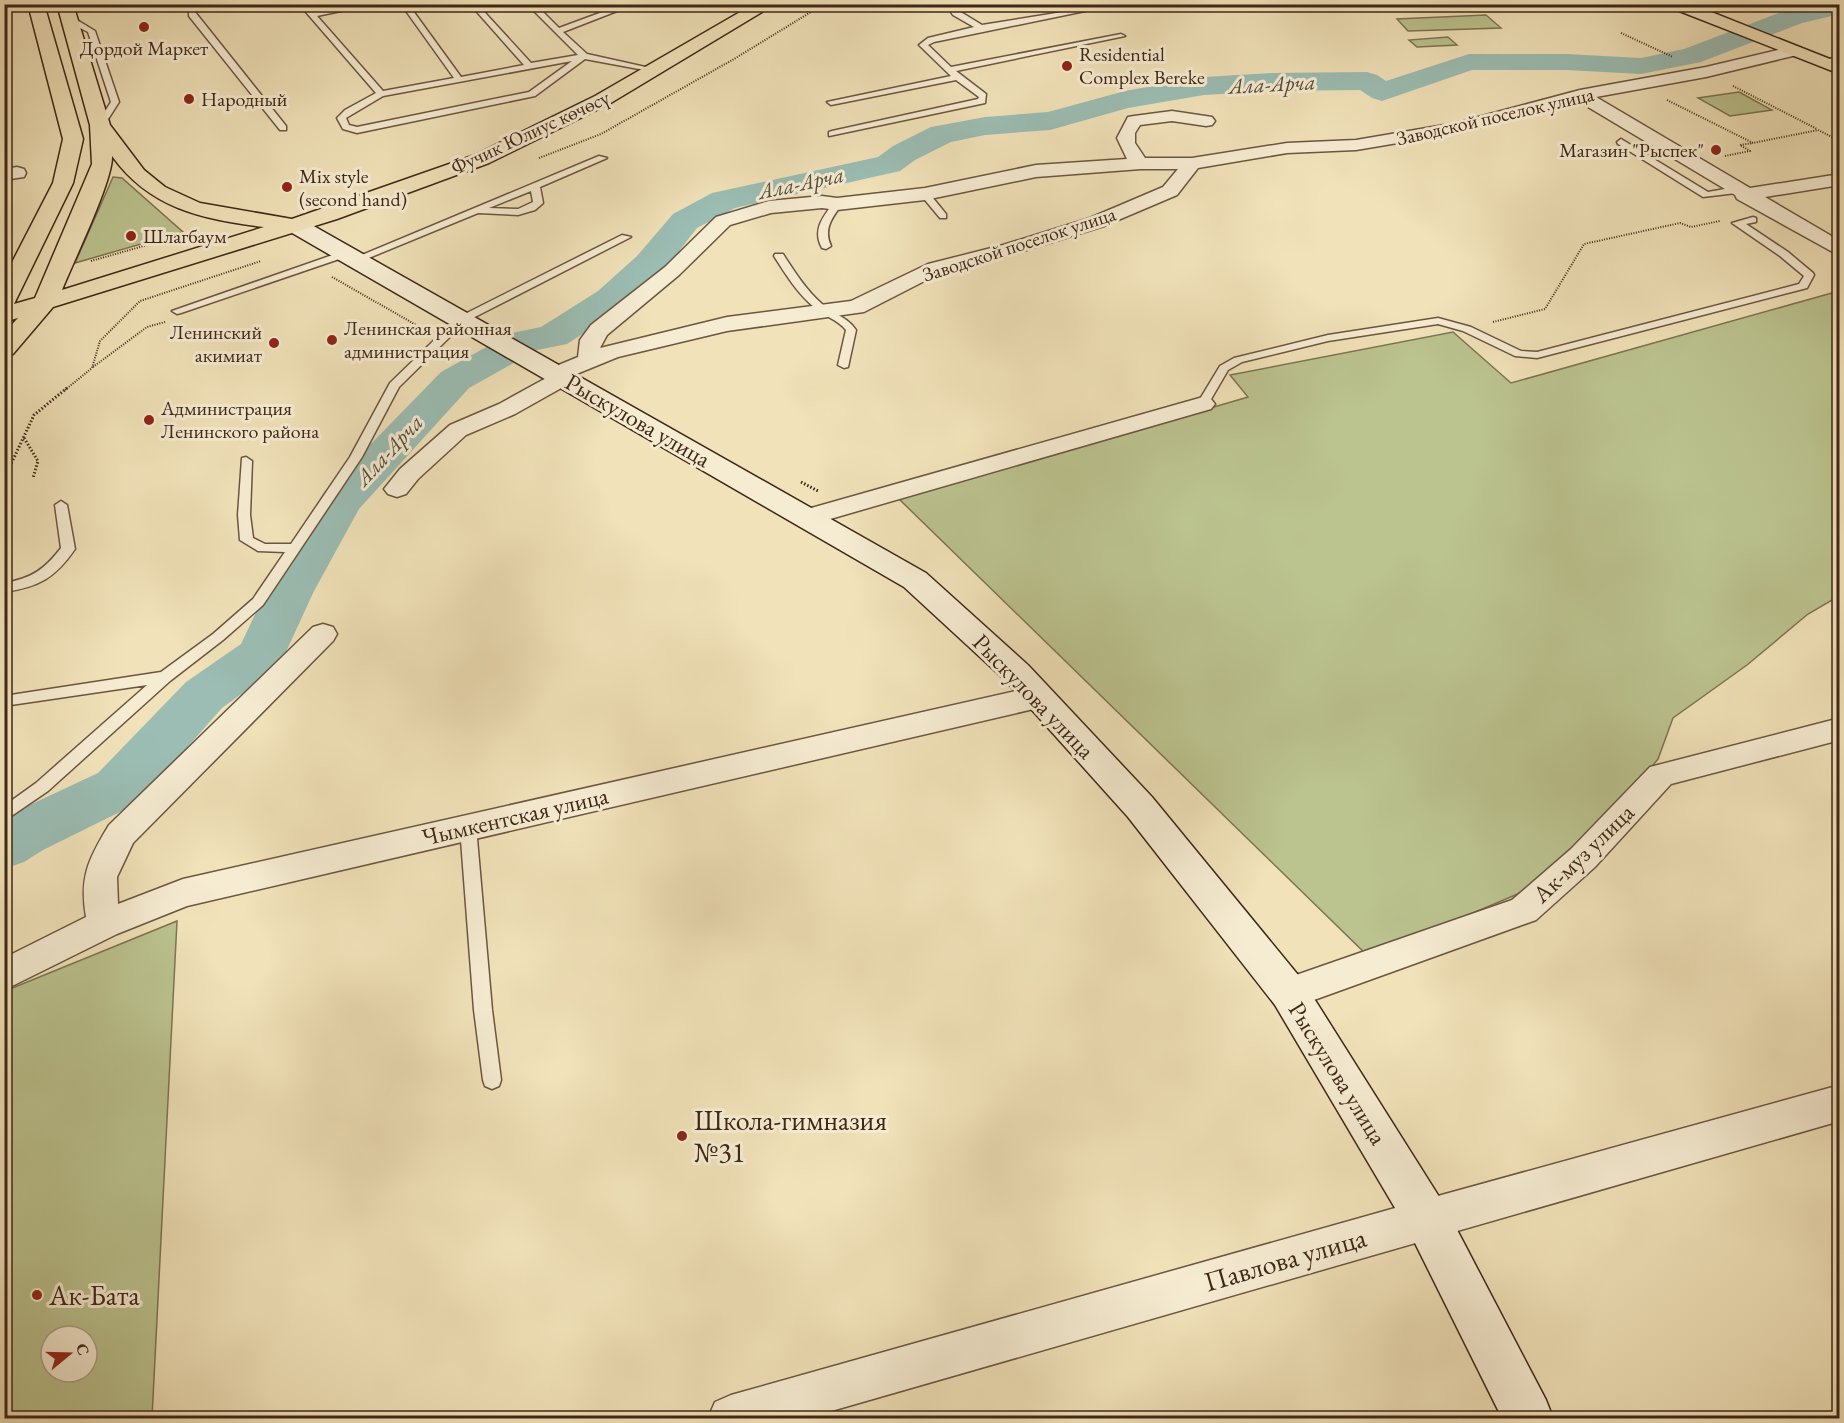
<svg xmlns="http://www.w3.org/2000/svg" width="1844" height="1423" font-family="'EB Garamond',serif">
	<rect width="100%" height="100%" fill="#f1e2b9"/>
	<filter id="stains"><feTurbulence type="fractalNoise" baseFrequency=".00333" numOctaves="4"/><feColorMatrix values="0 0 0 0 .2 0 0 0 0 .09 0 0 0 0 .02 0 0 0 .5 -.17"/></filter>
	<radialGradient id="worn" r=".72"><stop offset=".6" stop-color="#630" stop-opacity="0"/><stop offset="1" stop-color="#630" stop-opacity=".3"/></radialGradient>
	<!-- green -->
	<path fill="#bbc38f" stroke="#7c7553" stroke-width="1.5" fill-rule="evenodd" d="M 1486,15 L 1501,28 L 1408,31 L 1397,19 Z
		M 1448,37 L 1457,45 L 1417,47 L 1409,40 Z
		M 1739,92 L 1772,110 L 1730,116 L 1698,98 Z
		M 113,177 L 122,178 L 183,232 L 75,263 Z
		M 1839,291 L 1839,596 L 1808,614 L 1747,665 L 1673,718 L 1658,759 L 1611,817 L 1520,893 L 1369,957 L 899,499 L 1248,397 L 1230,375 L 1453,332 L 1511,383 Z
		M 177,921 L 152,1418 L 5,1418 L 5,991 ZM 51,1336 L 87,1336 L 87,1372 L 51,1372 Z"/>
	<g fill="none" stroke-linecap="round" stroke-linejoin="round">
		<!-- river -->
		<path fill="#9bbdb3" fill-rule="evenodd" d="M 1813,4 L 1840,4 L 1840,14 L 1802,23 L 1701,62 L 1641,74 L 1566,70 L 1472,70 L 1382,101 L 1372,98 L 1360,90 L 1273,91 L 1204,95 L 1128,108 L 1050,130 L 985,135 L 951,142 L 915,160 L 900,171 L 735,208 L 697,228 L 663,272 L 624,307 L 567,344 L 537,350 L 469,388 L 359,509 L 314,591 L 279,667 L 222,708 L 138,803 L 43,850 L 24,862 L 4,869 L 4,817 L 98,773 L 186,682 L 241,644 L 266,591 L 324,492 L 441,372 L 512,333 L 541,327 L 598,291 L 637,256 L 673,214 L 712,193 L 878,157 L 893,146 L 931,127 L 942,125 L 985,117 L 1048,112 L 1125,91 L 1204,77 L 1273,73 L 1367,72 L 1377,75 L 1386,81 L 1469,54 L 1566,54 L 1641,58 L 1684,49 L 1784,11 Z"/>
		<!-- lane casing -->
		<g stroke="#6b5640" stroke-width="3">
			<path id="lane" d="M 78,4 L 96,4 L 66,11 L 62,9 Z
				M 299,4 L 306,4 L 313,12 L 356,4 L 374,4 L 317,16 L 383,91 L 454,78 L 401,4 L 408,4 L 461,77 L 524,65 L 470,4 L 477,4 L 531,63 L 578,55 L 527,4 L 535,4 L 559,28 L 624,4 L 635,4 L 563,32 L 587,54 L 659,70 L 655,72 L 585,59 L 535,96 L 357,133 L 343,129 L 337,118 L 345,110 L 376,93 ZM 572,61 L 529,92 L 357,127 L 349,125 L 346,118 L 383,96 Z
				M 951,4 L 959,4 L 957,9 L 959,11 L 982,25 L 1081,9 L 1085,11 L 934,42 L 928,45 L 951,67 L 1121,34 L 1125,36 L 956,71 L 986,94 L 985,103 L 829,136 L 829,132 L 832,131 L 978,99 L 979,97 L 956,80 L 831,105 L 827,102 L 951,76 L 919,45 L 928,38 L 974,27 L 953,15 L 949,9 Z
				M 189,12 L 195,12 L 286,126 L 286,130 L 280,130 L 189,16 Z
				M 66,17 L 72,17 L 95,31 L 119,102 L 103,127 L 96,125 L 111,102 L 88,32 L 66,21 Z
				M 1840,56 L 1840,61 L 1823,64 L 1819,62 Z
				M 1621,139 L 1708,192 L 1736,187 L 1741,190 L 1736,193 L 1703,197 L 1618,144 L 1617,142 Z
				M 599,156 L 607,158 L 540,187 L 543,203 L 535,210 L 518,215 L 478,213 L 359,262 L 350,260 ZM 531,191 L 533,202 L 518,209 L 489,208 Z
				M 922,192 L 928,192 L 946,214 L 946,218 L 940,218 L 920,194 Z
				M 834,202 L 842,204 C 832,218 823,229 831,246 L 826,249 L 822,248 C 812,230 823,217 834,202 Z
				M 1753,217 L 1756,218 L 1756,222 L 1746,224 L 1788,252 L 1813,273 L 1814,275 L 1807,288 L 1537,358 L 1515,356 L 1463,331 L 1438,324 L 1328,341 L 1242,362 L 1228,370 L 1207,406 L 1199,406 L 1197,404 L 1220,366 L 1234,358 L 1328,335 L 1438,318 L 1471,327 L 1521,351 L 1537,352 L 1799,284 L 1804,276 L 1780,256 L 1732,223 Z
				M 622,235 L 631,237 L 465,322 L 399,387 L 362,457 L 263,605 L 223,640 L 170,681 L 48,791 L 4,821 L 4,806 L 36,783 L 147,685 L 4,706 L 4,696 L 161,672 L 213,634 L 253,599 L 285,552 L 258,551 L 240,540 L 238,515 L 242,458 L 246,457 L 252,461 L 250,515 L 253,538 L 265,544 L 291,544 L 350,457 L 390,383 L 457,318 Z
				M 344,251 L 349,254 L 348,256 L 181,313 L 177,314 L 172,311 Z
				M 775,254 L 783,254 C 794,271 806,290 822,304 C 834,314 847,317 856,330 L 848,367 L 844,368 L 838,365 L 846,330 C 837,319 825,317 815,308 C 798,294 786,275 774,256 Z
				M 61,501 L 67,505 L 75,549 C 55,578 39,587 4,592 L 4,583 C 31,579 45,569 61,548 L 55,505 Z
				M 468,821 L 474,822 L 476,827 L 492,1010 L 501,1080 L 499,1086 L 492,1089 L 485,1086 L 483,1080 L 474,1010 L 460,827 L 462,822 Z"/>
		</g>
		<!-- street casing -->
		<g stroke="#6b5640" stroke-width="3">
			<path id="street" d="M 1721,4 L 1702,12 L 1695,8 L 1698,4 Z
				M 1795,46 L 1801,48 L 1803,51 L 1801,54 L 1706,77 L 1596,97 L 1750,188 L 1840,174 L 1840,185 L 1765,197 L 1840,241 L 1840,256 L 1737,199 L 1735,195 L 1578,101 L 1457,133 L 1356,150 L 1287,153 L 1198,168 L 1177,195 L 1104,226 L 1017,253 L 942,272 L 864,312 L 727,331 L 618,357 L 574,375 L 575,377 L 572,382 L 515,414 L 466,435 L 418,479 L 406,494 L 397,497 L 388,494 L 384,489 L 400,469 L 450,425 L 499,404 L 548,377 L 546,374 L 549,369 L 578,357 L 580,340 L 591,325 L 665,267 L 716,217 L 769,201 L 822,196 L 837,198 L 925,188 L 1036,165 L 1127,159 L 1117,138 L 1128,117 L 1134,116 L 1172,111 L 1212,117 L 1215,121 L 1212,125 L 1206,126 L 1172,121 L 1140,125 L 1135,133 L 1135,143 L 1145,158 L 1192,158 L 1287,143 L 1356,140 L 1456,123 L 1580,90 L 1706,67 ZM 1141,169 L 1178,169 L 1163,187 L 1090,218 L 1003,245 L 928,264 L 851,301 L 727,317 L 600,348 L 607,335 L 679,275 L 730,225 L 771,213 L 822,208 L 837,210 L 925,200 L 1036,177 Z
				M 17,167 L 24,169 L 26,173 L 24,177 L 4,180 L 4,169 Z
				M 1203,397 L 1211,399 L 1215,404 L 1211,409 L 806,526 L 797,524 L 793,518 L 797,512 Z
				M 323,624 L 333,627 L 337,634 L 333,641 L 133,843 L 117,877 L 118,904 L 183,879 L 1038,686 L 1048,689 L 1053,697 L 1048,705 L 1038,708 L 187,906 L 117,934 L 4,990 L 4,958 L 86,917 C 79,877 89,858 109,825 L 313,627 Z
				M 1840,718 L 1840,740 L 1671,784 L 1595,867 L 1536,920 L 1289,1009 L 1276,1004 L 1271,993 L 1276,982 L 1512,900 L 1571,849 L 1650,767 Z
				M 1840,1085 L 1840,1121 L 807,1418 L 708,1418 L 715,1402 L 731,1395 L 1427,1199 Z"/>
		</g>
		<!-- secondary casing -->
		<g stroke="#3e2717" stroke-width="3">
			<path id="secondary" d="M 295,219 L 303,220 L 926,573 L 1028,665 L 1152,797 L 1303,981 L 1443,1203 L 1546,1400 L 1553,1418 L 1502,1418 L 1411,1235 L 1275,1005 L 1128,817 L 1006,681 L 904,587 L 287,230 L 284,225 L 287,220 Z"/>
		</g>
		<!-- primary casing -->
		<g stroke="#3e2717" stroke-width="3">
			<path id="primary" d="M 28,4 L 44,4 L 83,139 L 73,183 L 14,304 L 35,298 L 92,164 L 90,125 L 57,4 L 73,4 L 110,125 L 144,170 L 165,187 L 200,203 L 292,219 L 475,155 L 595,96 L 754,4 L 775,4 L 609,104 L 489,163 L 337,219 L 53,307 L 13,354 L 4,356 L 4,333 L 18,318 L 4,322 L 4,278 L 53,183 L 63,139 ZM 112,156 C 150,209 202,219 264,227 L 62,290 C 73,262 113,181 112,156 Z
				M 1667,4 L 1691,4 L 1840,63 L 1840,74 L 1669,7 Z"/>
		</g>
		<!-- path-far1 -->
		<path stroke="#3e2717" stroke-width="2" stroke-dasharray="1 1.5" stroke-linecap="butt" d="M 1646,4 L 1655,8
			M 1621,33 L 1673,57
			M 1733,86 L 1817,129
			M 1667,100 L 1753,143 L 1818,130 L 1840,141
			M 1725,156 L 1750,151 L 1740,145 L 1753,143
			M 539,158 L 601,134 L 734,59 L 824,4
			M 91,261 L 161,241
			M 332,277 L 425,330
			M 1493,322 L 1545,309 L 1584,244 L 1680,223 L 1691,227 L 1720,221
			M 93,367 L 147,327 L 165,322
			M 65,390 L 92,368 L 100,341 L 140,301 L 261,261"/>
		<!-- path -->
		<path stroke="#3e2717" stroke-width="3" stroke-dasharray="1.5 2" stroke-linecap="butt" d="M 24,438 L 38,461 L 33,478
			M 4,479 L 34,415 L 67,388
			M 801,482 L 818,491"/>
		<!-- lane -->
		<use href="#lane" fill="#f6ecd2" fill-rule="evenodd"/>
		<!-- street -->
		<use href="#street" fill="#f6ecd2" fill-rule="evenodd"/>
		<!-- secondary -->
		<use href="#secondary" fill="#f6ecd2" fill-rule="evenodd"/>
		<!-- primary -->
		<use href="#primary" fill="#f1e2b9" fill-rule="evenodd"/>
	</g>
	<!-- markers -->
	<g fill="#8f2418" stroke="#f6ecd2" stroke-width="2">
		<circle cx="144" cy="27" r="6"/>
		<circle cx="1067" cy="66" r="6"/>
		<circle cx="189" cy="99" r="6"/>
		<circle cx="1716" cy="150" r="6"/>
		<circle cx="287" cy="187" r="6"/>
		<circle cx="131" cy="236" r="6"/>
		<circle cx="332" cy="340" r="6"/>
		<circle cx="274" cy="343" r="6"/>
		<circle cx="149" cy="420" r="6"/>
		<circle cx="682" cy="1136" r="6"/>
		<circle cx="37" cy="1295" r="6"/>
	</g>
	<g text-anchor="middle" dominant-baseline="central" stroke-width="6" stroke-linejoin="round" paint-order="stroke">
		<!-- far-poi labels -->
		<g font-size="20" fill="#3e2717" stroke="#f6ecd2" text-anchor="start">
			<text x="144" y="48" text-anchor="middle">Дордой Маркет</text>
			<text x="1079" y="54">Residential<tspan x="1079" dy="23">Complex Bereke</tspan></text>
			<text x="201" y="99">Народный</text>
			<text x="1704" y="150" text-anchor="end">Магазин "Рыспек"</text>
			<text x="299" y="176">Mix style<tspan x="299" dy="23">(second hand)</tspan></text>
			<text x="143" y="236">Шлагбаум</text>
			<text x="344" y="328">Ленинская районная<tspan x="344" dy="23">администрация</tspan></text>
			<text x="262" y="332" text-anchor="end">Ленинский<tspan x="262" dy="23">акимиат</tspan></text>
			<text x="161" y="408">Администрация<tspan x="161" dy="23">Ленинского района</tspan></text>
		</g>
		<!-- far-street labels -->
		<g font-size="20" fill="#3e2717" stroke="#f6ecd2">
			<text transform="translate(1495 116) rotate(-13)">Заводской поселок улица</text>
			<text transform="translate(530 132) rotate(-25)">Фучик Юлиус көчөсү</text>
			<text transform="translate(1019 244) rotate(-18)">Заводской поселок улица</text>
		</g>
		<!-- far-water labels -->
		<g font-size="22" font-style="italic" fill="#554c3e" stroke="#f6ecd2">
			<text transform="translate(1272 84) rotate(-3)">Ала-Арча</text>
			<text transform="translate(801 183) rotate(-12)">Ала-Арча</text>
			<text transform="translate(389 450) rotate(-47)">Ала-Арча</text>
		</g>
		<!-- street labels -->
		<g font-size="24" fill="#3e2717" stroke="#f6ecd2">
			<text transform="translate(638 420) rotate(30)">Рыскулова улица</text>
			<text transform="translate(1034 696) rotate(46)">Рыскулова улица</text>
			<text transform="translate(515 816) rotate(-13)">Чымкентская улица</text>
			<text transform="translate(1583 853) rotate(-44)">Ак-муз улица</text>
			<text transform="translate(1338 1073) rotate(58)">Рыскулова улица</text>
		</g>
		<!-- near-poi labels -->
		<g font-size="28" fill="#3e2717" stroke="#f6ecd2" text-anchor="start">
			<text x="694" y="1120">Школа-гимназия<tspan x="694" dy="32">№31</tspan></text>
			<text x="49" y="1295">Ак-Бата</text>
		</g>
		<!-- near-street labels -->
		<g font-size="28" fill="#3e2717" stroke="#f6ecd2">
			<text transform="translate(1285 1259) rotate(-16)">Павлова улица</text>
		</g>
	</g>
	<!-- margin -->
	<rect width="1844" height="1423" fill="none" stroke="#f1e2b9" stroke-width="24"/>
	<rect x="6" y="6" width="1832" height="1411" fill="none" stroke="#3e2717" stroke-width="3"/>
	<rect x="12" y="12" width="1820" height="1399" fill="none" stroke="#3e2717" stroke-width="1.5"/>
	<!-- north arrow -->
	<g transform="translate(69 1354) rotate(71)"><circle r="28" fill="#f6ecd2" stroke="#ac9d87" stroke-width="1.5"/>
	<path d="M0-4.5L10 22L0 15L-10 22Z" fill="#8f2418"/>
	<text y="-9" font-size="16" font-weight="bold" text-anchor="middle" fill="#3e2717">С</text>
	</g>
	<rect width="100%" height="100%" filter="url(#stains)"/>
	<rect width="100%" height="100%" fill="url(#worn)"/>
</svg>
